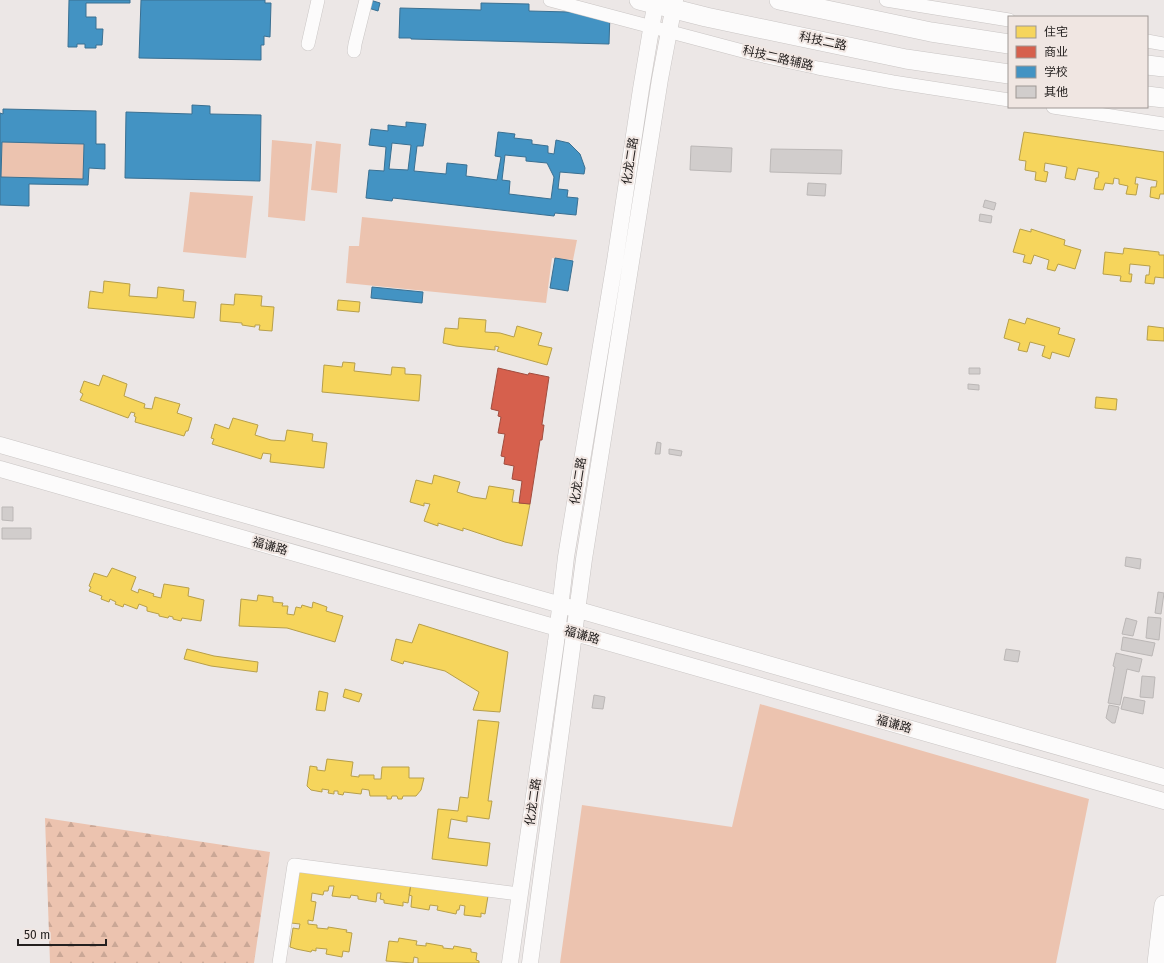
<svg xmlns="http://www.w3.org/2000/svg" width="1164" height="963" font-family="'Fira Sans','Noto Sans SC',sans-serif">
	<defs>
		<pattern id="forest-firs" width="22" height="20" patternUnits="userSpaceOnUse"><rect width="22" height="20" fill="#ecc3af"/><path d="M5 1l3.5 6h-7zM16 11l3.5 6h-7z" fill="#caa796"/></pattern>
	</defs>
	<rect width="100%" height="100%" fill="#ece7e6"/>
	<!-- green -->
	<path fill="#ecc3af" d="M 272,140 L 312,144 L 305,221 L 268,217 Z
		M 316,141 L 341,144 L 337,193 L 311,190 Z
		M 2,142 L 84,144 L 83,179 L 1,177 Z
		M 190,192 L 253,196 L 246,258 L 183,252 Z
		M 362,217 L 577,240 L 573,260 L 552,258 L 546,303 L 346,283 L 349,246 L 359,246 Z
		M 760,704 L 1089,799 L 1056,963 L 560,963 L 582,805 L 732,827 Z"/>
	<!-- forest -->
	<path fill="url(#forest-firs)" d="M 45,818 L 270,852 L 254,963 L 50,963 Z"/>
	<!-- homes -->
	<path fill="#f6d55c" stroke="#b79f4a" d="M 1024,132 L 1164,152 L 1164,194 L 1160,194 L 1159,199 L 1150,197 L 1151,187 L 1156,187 L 1157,181 L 1136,177 L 1135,184 L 1138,184 L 1136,195 L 1126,194 L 1128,186 L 1119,184 L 1119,179 L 1114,178 L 1113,184 L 1105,183 L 1103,190 L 1094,189 L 1096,178 L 1098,178 L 1099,172 L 1078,168 L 1075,180 L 1065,178 L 1067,167 L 1045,163 L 1044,171 L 1048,172 L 1046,182 L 1035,180 L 1036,172 L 1025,170 L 1026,161 L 1019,160 Z
		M 1020,229 L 1031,232 L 1031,229 L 1065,240 L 1064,245 L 1081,250 L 1075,269 L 1058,264 L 1055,271 L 1047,269 L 1049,260 L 1034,255 L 1031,264 L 1023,262 L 1025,255 L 1013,252 Z
		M 1124,248 L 1159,252 L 1159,255 L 1164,255 L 1164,278 L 1155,277 L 1154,284 L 1145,283 L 1146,275 L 1149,275 L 1150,266 L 1130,264 L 1129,274 L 1132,274 L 1131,282 L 1120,281 L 1121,276 L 1103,274 L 1105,252 L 1123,254 Z
		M 104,281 L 130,284 L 129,296 L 157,298 L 158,287 L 184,290 L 183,301 L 196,302 L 194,318 L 88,308 L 90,291 L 103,293 Z
		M 235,294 L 262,296 L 261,306 L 274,307 L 272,331 L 259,330 L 260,325 L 255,325 L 255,327 L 242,325 L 242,323 L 220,321 L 221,304 L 234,305 Z
		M 338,300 L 360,302 L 359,312 L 337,310 Z
		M 459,318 L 486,320 L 485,332 L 500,333 L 514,337 L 517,326 L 542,333 L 538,345 L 552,348 L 547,365 L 497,351 L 499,347 L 495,346 L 495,350 L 456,346 L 443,343 L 445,328 L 458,329 Z
		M 1027,318 L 1060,328 L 1058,334 L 1075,339 L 1069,357 L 1052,352 L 1050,359 L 1042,356 L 1045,346 L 1030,342 L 1027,352 L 1018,350 L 1020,343 L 1004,338 L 1009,319 L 1025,324 Z
		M 1148,326 L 1164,328 L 1164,341 L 1147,340 Z
		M 343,362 L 355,363 L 354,371 L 391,375 L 392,367 L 405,368 L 405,374 L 421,375 L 419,401 L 322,392 L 324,365 L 342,367 Z
		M 103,375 L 127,384 L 124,396 L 145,404 L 144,408 L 152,409 L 155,397 L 180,404 L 177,413 L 192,418 L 188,431 L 186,431 L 184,436 L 135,422 L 136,417 L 134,416 L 135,413 L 131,412 L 128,418 L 80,400 L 83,394 L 80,392 L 84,381 L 99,386 Z
		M 1096,397 L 1117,399 L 1116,410 L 1095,408 Z
		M 233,418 L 258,425 L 255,435 L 271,440 L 285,441 L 287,430 L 313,434 L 312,441 L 327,443 L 324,468 L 270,462 L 271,454 L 263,453 L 261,459 L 212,444 L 214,439 L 211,438 L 215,424 L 229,429 Z
		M 434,475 L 460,482 L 457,492 L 473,497 L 486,499 L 489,486 L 514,490 L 512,502 L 530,504 L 522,546 L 505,542 L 463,528 L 463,531 L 438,523 L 438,526 L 424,521 L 430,504 L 424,503 L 424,506 L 410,502 L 416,480 L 432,484 Z
		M 112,568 L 136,577 L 131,590 L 138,593 L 139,589 L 154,594 L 153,596 L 161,598 L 164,584 L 189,588 L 188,596 L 204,600 L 201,621 L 182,618 L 181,621 L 173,619 L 173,617 L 169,616 L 168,618 L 159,616 L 159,614 L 147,611 L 147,607 L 139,604 L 137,609 L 124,604 L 123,607 L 115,604 L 116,602 L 110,599 L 109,602 L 101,599 L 102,596 L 89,591 L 91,587 L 89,586 L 94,573 L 107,577 Z
		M 258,595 L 273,597 L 273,602 L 283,603 L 282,606 L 288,606 L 287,614 L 294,615 L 296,607 L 301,608 L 302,605 L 312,608 L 313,602 L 327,607 L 326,611 L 343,616 L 335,642 L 287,628 L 239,626 L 241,599 L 257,601 Z
		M 419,624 L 508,652 L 500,712 L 473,710 L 479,692 L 445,671 L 404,661 L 403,664 L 391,660 L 396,639 L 412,643 Z
		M 187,649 L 214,656 L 258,662 L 257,672 L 211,666 L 184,659 Z
		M 345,689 L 362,694 L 359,702 L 343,697 Z
		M 319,691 L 328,693 L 325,711 L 316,710 Z
		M 478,720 L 499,722 L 488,801 L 492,801 L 489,819 L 467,816 L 467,822 L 451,819 L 448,838 L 490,843 L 487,866 L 432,859 L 438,809 L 458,811 L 460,797 L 468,798 Z
		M 327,759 L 353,762 L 351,776 L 359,777 L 359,775 L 374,775 L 374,779 L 381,779 L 382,767 L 409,767 L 409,778 L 424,778 L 421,790 L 416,796 L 403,796 L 402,799 L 398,799 L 397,796 L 392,796 L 391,799 L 387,799 L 387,796 L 370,796 L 369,790 L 362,789 L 361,794 L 344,792 L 343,795 L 338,794 L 338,791 L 334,791 L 334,794 L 328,793 L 329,790 L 322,789 L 322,792 L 311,790 L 307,786 L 310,766 L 317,767 L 317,770 L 325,771 Z
		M 299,870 L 411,884 L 408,903 L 403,902 L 403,906 L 384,903 L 384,900 L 380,899 L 381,893 L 377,893 L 376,902 L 358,899 L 358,896 L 351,895 L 350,898 L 332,896 L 334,886 L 329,886 L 328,891 L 324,891 L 323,895 L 312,893 L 311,901 L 316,902 L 313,921 L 308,920 L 308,924 L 317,925 L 317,928 L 328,929 L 328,927 L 347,930 L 346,932 L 352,933 L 349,952 L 343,951 L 342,957 L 326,954 L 327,949 L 316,948 L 316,951 L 312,950 L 311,952 L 296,949 L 290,947 L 293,928 L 299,929 L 300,924 L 291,923 Z
		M 411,884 L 488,896 L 485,914 L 481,913 L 481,917 L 464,915 L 465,906 L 460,905 L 459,910 L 457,910 L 456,914 L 437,910 L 438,906 L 430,905 L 429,910 L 411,907 L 412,896 L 409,895 Z
		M 399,938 L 417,941 L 416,945 L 426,946 L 426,943 L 443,946 L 443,948 L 453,949 L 454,946 L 471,949 L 471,952 L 477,953 L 476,960 L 479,961 L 479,963 L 418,963 L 418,958 L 414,957 L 413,963 L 386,961 L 389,941 L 398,942 Z"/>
	<!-- shops -->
	<path fill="#d6604d" stroke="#a14d3f" d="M 498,368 L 528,375 L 529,373 L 549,377 L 542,424 L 542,425 L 544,425 L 542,440 L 540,440 L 530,504 L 519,503 L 522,481 L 512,479 L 514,466 L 504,464 L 505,457 L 501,456 L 505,434 L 498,433 L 501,417 L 498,416 L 499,411 L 491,409 Z"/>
	<!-- schools -->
	<path fill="#4393c3" stroke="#3a7092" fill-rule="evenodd" d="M 69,0 L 130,0 L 130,3 L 86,3 L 86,17 L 96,17 L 96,29 L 103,29 L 102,45 L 96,45 L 96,48 L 85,48 L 85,44 L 77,44 L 77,47 L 68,47 Z
		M 141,0 L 265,0 L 265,3 L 271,3 L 270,37 L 264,36 L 264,45 L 261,45 L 261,60 L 139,58 Z
		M 370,0 L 380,3 L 378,11 L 365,7 Z
		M 481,3 L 529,4 L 529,11 L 610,13 L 609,44 L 411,39 L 411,38 L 399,38 L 400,8 L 481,10 Z
		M 192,105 L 210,106 L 210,114 L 261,115 L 260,181 L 125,178 L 126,112 L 192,114 Z
		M 3,109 L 96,111 L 96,144 L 105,144 L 105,169 L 89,168 L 88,185 L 29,184 L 29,206 L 0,205 L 0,113 L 3,114 ZM 2,142 L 84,144 L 83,179 L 1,177 Z
		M 406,122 L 426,124 L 423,146 L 417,146 L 414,171 L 446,174 L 447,163 L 467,165 L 466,176 L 497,180 L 501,157 L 495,156 L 498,132 L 515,134 L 514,138 L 532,140 L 532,144 L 548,146 L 548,153 L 554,154 L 556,140 L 569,143 L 580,154 L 585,168 L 584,174 L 560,172 L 558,189 L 568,190 L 567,197 L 578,198 L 576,215 L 555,213 L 554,216 L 393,198 L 392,201 L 366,198 L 369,170 L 384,171 L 386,147 L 369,145 L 371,129 L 388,131 L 388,125 L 406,127 ZM 392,143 L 411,145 L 408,170 L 389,169 ZM 505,155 L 526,157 L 526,161 L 547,163 L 554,177 L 551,199 L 509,194 L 510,181 L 502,180 Z
		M 555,258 L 573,261 L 568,291 L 550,288 Z
		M 372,287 L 423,292 L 422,303 L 371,298 Z"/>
	<!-- building -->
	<path fill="#d1cdcc" stroke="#bbb7b6" d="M 691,146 L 732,148 L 731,172 L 690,170 Z
		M 771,149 L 842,150 L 841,174 L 770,172 Z
		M 808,183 L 826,184 L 825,196 L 807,195 Z
		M 985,200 L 996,203 L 994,210 L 983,207 Z
		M 980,214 L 992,216 L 991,223 L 979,221 Z
		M 969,368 L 980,368 L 980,374 L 969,374 Z
		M 968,384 L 979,385 L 979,390 L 968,389 Z
		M 657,442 L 661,443 L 660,454 L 655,454 Z
		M 669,449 L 682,451 L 681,456 L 669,454 Z
		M 2,507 L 13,507 L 13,521 L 2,520 Z
		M 2,528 L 31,528 L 31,539 L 2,539 Z
		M 1126,557 L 1141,559 L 1140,569 L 1125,566 Z
		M 1158,592 L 1164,593 L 1161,614 L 1155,613 Z
		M 1148,617 L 1161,618 L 1159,640 L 1146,638 Z
		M 1126,618 L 1137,621 L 1133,636 L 1122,634 Z
		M 1123,637 L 1155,643 L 1152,656 L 1121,650 Z
		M 1006,649 L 1020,651 L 1018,662 L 1004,660 Z
		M 1116,653 L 1142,659 L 1139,672 L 1127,669 L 1120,705 L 1108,703 L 1115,667 L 1113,666 Z
		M 1142,676 L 1155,677 L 1153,698 L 1140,697 Z
		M 594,695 L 605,697 L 603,709 L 592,708 Z
		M 1124,697 L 1145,701 L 1143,714 L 1121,709 Z
		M 1109,705 L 1119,707 L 1115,723 L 1112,723 L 1106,718 Z"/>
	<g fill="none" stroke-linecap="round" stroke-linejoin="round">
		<!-- minor casing -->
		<g stroke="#c9c5c4" stroke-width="14">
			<path id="minor" d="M 550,0 L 754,54 L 818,68 L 893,82 L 1009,100
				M 886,0 L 1009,20
				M 1147,41 L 1164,44
				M 308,44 L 318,0
				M 354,51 L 355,44 L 366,0
				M 1053,107 L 1164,124
				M 279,963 L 294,865 L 519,894"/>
		</g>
		<!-- tertiary casing -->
		<g stroke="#c9c5c4" stroke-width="17">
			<path id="tertiary" d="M 0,445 L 1164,777
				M 0,469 L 1164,801
				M 510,963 L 556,642 L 566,557 L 615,261 L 641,89 L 656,0
				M 530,963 L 584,559 L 660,79 L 675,0"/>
		</g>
		<!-- secondary casing -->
		<g stroke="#c9c5c4" stroke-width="20">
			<path id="secondary" d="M 639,0 L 706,17 L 906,59 L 1009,74
				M 779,0 L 931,32 L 1009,44
				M 1147,65 L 1164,67
				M 1147,96 L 1164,98
				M 1157,963 L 1164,905"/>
		</g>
		<!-- minor -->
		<use href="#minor" stroke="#fcfbfb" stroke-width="13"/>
		<!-- tertiary -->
		<use href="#tertiary" stroke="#fcfbfb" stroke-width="16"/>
		<!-- secondary -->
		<use href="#secondary" stroke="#fcfbfb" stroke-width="19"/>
	</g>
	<g text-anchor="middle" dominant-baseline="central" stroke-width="4" stroke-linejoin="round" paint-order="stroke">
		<!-- street labels -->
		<g font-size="12" fill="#24201f" stroke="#f0e6e2">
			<text transform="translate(823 41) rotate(12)">科技二路</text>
			<text transform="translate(778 58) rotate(13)">科技二路辅路</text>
			<text transform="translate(630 161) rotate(-81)">化龙二路</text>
			<text transform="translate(578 481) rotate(-81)">化龙二路</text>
			<text transform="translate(270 546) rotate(16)">福谦路</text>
			<text transform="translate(582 635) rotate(16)">福谦路</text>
			<text transform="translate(894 724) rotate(16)">福谦路</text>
			<text transform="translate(533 802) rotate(-82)">化龙二路</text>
		</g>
	</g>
	<!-- legend -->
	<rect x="1008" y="16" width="140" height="92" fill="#f0e6e2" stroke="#9e9794"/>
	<rect x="1016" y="26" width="20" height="12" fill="#f6d55c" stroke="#9e9794"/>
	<text x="1044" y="36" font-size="12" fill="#24201f">住宅</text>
	<rect x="1016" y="46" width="20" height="12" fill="#d6604d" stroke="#9e9794"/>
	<text x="1044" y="56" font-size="12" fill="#24201f">商业</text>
	<rect x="1016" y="66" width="20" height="12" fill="#4393c3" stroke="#9e9794"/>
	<text x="1044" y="76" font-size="12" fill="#24201f">学校</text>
	<rect x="1016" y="86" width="20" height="12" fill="#d1cdcc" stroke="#9e9794"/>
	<text x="1044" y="96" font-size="12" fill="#24201f">其他</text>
	<!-- scale -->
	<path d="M18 939v6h88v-6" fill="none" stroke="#24201f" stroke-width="2"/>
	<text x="24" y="939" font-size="12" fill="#24201f" stroke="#f0e6e2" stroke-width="3" paint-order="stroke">50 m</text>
</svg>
